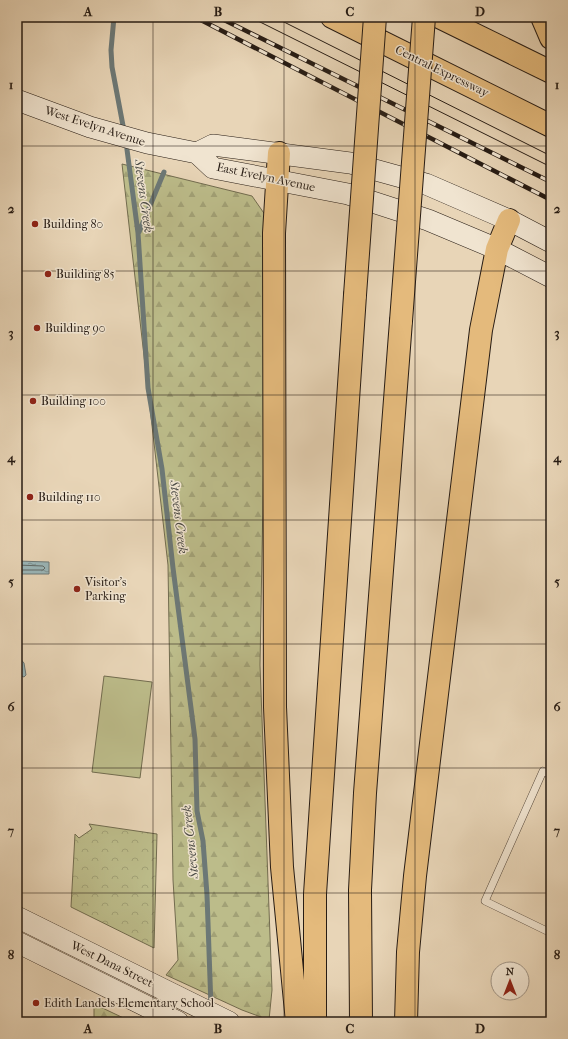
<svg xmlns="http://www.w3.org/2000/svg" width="568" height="1039" font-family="'IM FELL French Canon',serif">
	<defs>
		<pattern id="forest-firs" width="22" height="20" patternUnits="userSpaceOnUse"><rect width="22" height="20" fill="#bcbc8a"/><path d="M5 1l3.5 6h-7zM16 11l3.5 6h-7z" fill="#a2a176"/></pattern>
		<pattern id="park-crowns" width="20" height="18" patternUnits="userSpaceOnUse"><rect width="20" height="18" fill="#bcbc8a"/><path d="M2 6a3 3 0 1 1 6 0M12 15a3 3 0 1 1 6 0" fill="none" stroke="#a2a176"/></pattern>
		<pattern id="water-ripples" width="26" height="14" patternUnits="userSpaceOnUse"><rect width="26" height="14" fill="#9ab6b8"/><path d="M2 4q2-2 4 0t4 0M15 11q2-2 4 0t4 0" fill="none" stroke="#7e9394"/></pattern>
	</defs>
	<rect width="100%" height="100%" fill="#e8d5b7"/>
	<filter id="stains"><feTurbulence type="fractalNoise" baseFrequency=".005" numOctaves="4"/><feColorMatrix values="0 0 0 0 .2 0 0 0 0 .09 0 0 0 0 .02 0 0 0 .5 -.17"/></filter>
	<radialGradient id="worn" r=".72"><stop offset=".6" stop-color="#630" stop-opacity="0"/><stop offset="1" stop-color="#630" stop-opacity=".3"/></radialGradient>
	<!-- grass -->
	<path fill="#bcbc8a" stroke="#726c4f" d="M 104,676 L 152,682 L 140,778 L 92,772 Z"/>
	<!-- forest -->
	<path fill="url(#forest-firs)" stroke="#726c4f" d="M 122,164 L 252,196 L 268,219 L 260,665 L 272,990 L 269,1020 L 242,1010 L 166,975 L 178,960 L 173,880 L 168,565 Z
		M 94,1004 L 132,1022 L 94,1022 Z"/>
	<!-- park -->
	<path fill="url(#park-crowns)" stroke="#726c4f" d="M 89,824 L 157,834 L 154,948 L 71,907 L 75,834 L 79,838 L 92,829 Z"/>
	<!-- water -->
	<path fill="url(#water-ripples)" stroke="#6c7876" d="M 17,561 L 49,562 L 49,574 L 17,574 Z
		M 17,655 L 24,663 L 26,675 L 24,677 L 19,675 L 17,678 Z"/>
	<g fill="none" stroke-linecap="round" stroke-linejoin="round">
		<!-- shore -->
		<path stroke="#606966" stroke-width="1" d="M 17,565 L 43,566 L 45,568 L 43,570 L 17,570"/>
		<!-- stream -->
		<path stroke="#6c7876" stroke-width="5" d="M 114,17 L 111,50 L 112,67 L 124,131
			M 126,142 L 138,233 L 148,388 L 162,469 L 173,568 L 195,739 L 197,811 L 203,841 L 207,895 L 211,1007
			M 139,232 L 164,172"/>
		<!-- lane casing -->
		<g stroke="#574a3d" stroke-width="8">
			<path id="lane" d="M 551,775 L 543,771 L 485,901 L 551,933"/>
		</g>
		<!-- secondary casing -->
		<g stroke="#271c14" stroke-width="22">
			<path id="secondary" d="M 17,100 L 90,127 L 147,143 L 197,153 L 213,168 L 348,194 L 428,220 L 497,249 L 551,277
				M 197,153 L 213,145 L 350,163 L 426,184 L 509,220 L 551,242
				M 17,917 L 229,1022
				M 17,942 L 178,1022"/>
		</g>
		<!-- highway casing -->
		<g stroke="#271c14" stroke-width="24">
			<path id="highway" d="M 332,17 L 551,126
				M 439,17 L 551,72
				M 542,17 L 551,38
				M 279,153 L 274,233 L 275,707 L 282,867 L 297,1022
				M 315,1022 L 315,894 L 355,295
				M 361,1022 L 360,890 L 365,793 L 401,321
				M 406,1022 L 408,952 L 415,876 L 481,330 L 497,249 L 509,220"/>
		</g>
		<!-- lane -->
		<use href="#lane" stroke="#f0e4d0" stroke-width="7"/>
		<!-- secondary -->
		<use href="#secondary" stroke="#f0e4d0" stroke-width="21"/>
		<!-- highway -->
		<use href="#highway" stroke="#e4ba7c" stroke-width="22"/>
		<!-- tram -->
		<path stroke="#271c14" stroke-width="1" d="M 250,17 L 551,167
			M 274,17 L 551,156"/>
		<!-- rail casing -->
		<g stroke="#271c14" stroke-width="4.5">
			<path id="rail" d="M 195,17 L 551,200
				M 218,17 L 551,182"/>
		</g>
		<!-- rail -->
		<use href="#rail" stroke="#f0e4d0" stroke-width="3" stroke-dasharray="9" stroke-linecap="butt"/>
		<!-- highway-bridge casing -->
		<g stroke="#271c14" stroke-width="24" stroke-linecap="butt">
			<path id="highway-bridge" d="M 355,295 L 375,17
				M 401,321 L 424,17"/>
		</g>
		<!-- highway-bridge -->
		<use href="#highway-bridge" stroke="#e4ba7c" stroke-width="22"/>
	</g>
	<!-- grid -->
	<path fill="none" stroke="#271c14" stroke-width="1" stroke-opacity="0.55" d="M 153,17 L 153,1022M 284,17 L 284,1022M 415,17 L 415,1022M 17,146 L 551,146M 17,271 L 551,271M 17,395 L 551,395M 17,520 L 551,520M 17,644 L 551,644M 17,768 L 551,768M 17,893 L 551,893"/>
	<!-- markers -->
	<g fill="#8f2418" stroke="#f0e4d0" stroke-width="1.5">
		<circle cx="35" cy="224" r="4"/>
		<circle cx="48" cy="274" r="4"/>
		<circle cx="37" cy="328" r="4"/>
		<circle cx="33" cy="401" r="4"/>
		<circle cx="30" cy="497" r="4"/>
		<circle cx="77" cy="589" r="4"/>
		<circle cx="36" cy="1003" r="4"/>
	</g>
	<g text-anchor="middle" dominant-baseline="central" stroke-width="3" stroke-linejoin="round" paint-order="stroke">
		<!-- street labels -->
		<g font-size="12" fill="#271c14" stroke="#f0e4d0">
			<text transform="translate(442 71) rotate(26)">Central Expressway</text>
			<text transform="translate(95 126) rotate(18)">West Evelyn Avenue</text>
			<text transform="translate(266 177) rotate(12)">East Evelyn Avenue</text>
			<text transform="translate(112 964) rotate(26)">West Dana Street</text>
		</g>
		<!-- poi labels -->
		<g font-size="12" fill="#271c14" stroke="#f0e4d0" text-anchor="start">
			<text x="43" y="224">Building 80</text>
			<text x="56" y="274">Building 85</text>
			<text x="45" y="328">Building 90</text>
			<text x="41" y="401">Building 100</text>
			<text x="38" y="497">Building 110</text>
			<text x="85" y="582">Visitor's<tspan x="85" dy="14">Parking</tspan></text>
			<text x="44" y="1003">Edith Landels Elementary School</text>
		</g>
		<!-- water labels -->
		<g font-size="13" font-style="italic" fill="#4a4a45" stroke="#f0e4d0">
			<text transform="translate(144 196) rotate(82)">Stevens Creek</text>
			<text transform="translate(179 517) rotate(83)">Stevens Creek</text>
			<text transform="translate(190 842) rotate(-96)">Stevens Creek</text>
		</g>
	</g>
	<!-- margin -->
	<rect width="568" height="1039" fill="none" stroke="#e8d5b7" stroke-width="44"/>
	<!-- north arrow -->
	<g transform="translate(510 981)"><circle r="19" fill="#f0e4d0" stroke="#a09485"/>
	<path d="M0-3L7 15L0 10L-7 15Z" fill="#8f2418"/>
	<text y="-6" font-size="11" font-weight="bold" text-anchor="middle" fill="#271c14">N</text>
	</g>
	<rect x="22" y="22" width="524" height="995" fill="none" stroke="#271c14" stroke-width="1.5"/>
	<g font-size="13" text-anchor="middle" font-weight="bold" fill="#271c14">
		<text x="88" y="16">A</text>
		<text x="218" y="16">B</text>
		<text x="350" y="16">C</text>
		<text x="480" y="16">D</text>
		<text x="11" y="89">1</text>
		<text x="557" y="89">1</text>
		<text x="11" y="213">2</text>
		<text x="557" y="213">2</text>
		<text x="11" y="337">3</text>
		<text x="557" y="337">3</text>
		<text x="11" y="462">4</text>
		<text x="557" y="462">4</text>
		<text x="11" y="586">5</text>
		<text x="557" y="586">5</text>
		<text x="11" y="711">6</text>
		<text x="557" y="711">6</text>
		<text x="11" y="835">7</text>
		<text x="557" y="835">7</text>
		<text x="11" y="959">8</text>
		<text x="557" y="959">8</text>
		<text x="88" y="1033">A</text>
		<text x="218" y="1033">B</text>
		<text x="350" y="1033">C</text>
		<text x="480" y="1033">D</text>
	</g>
	<rect width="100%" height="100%" filter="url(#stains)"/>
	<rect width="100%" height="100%" fill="url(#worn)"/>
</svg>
